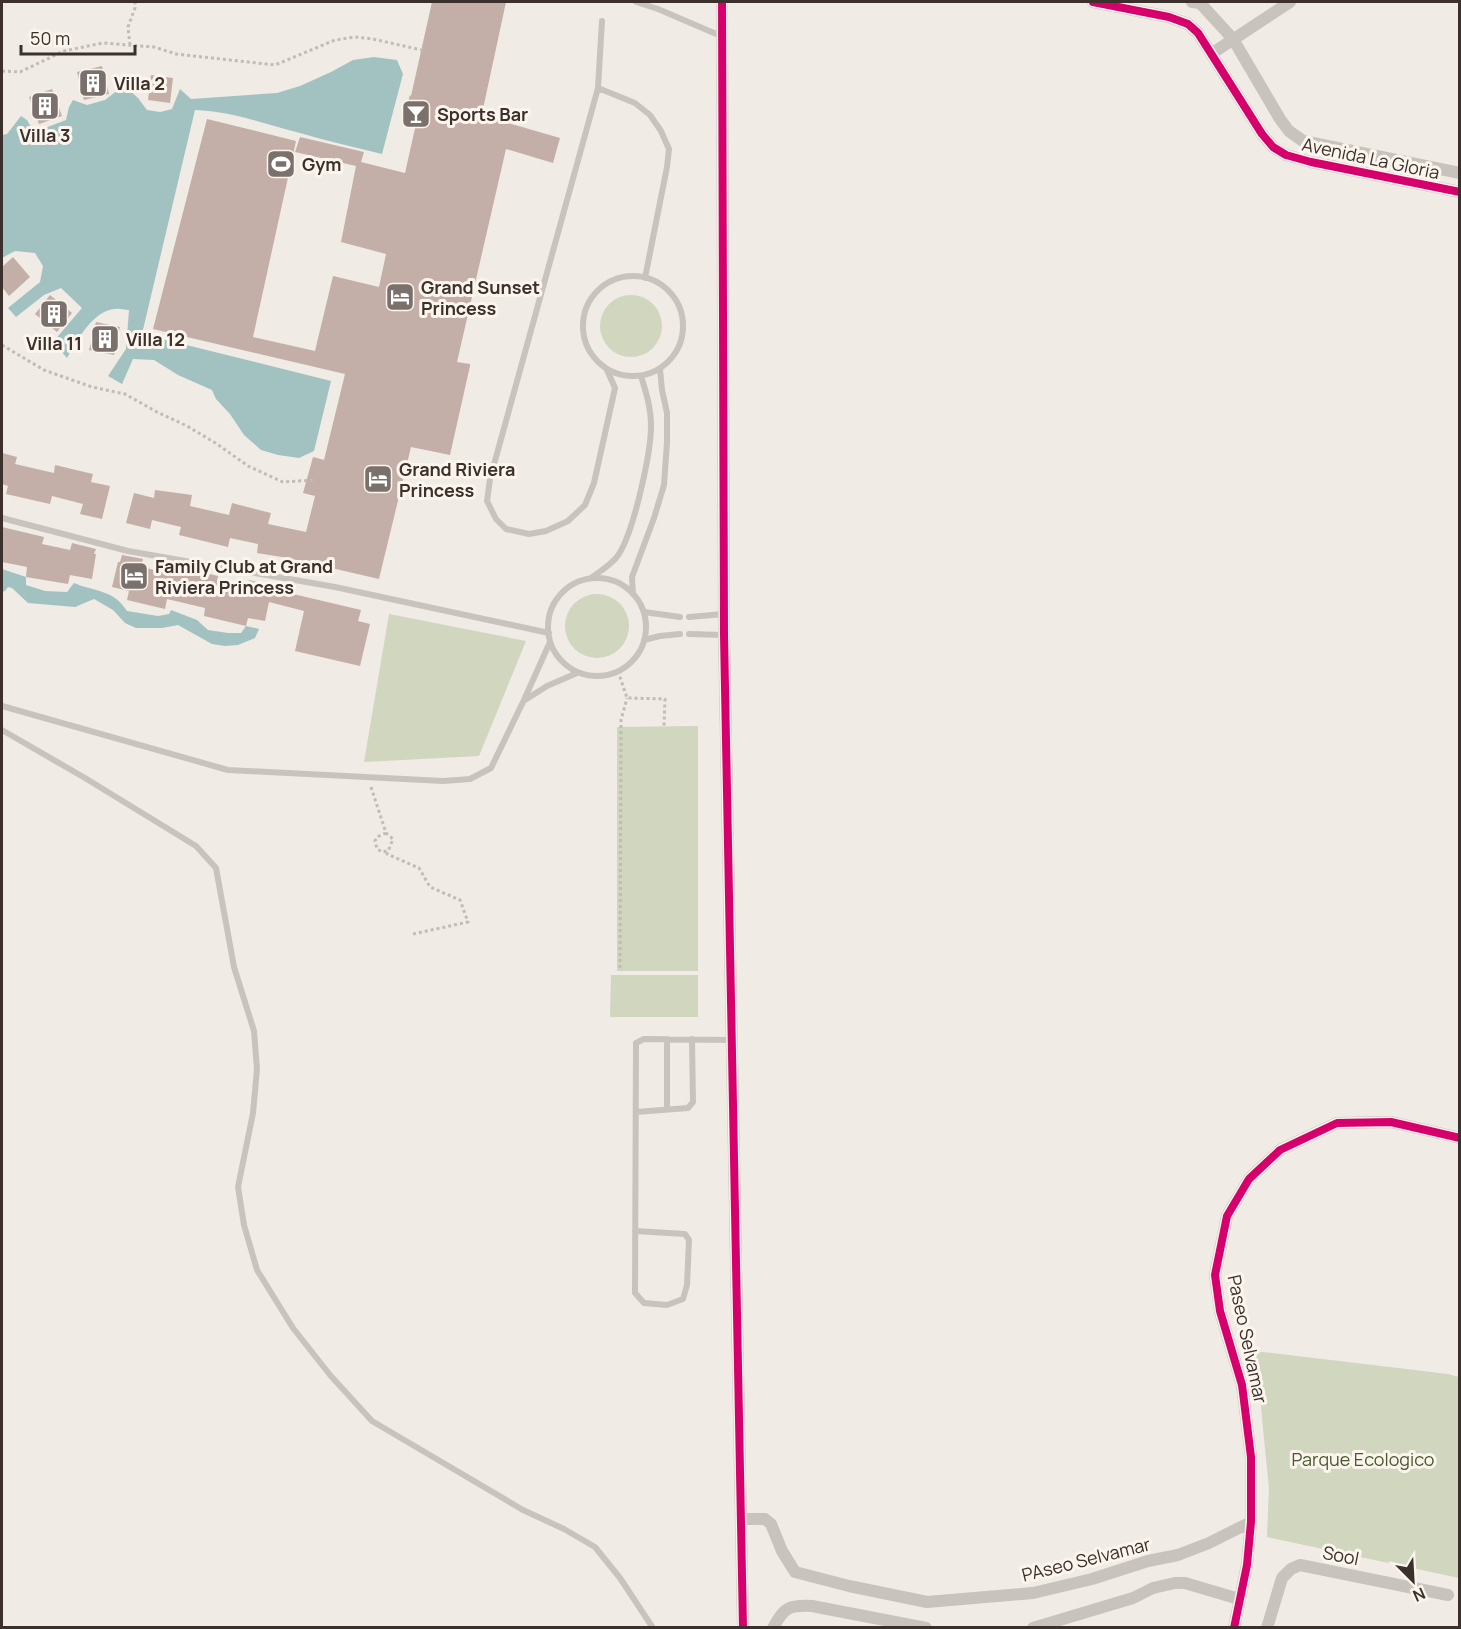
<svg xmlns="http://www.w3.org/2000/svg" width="1461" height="1629" font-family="Manrope,sans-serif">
	<rect width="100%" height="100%" fill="#f0ebe5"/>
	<!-- green -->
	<path fill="#d1d6bf" d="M600 326a31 31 0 1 1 62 0a31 31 0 1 1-62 0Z
		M565 626a32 32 0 1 1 64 0a32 32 0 1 1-64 0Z
		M 389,614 L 526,641 L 479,756 L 364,762 Z
		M 698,726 L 698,971 L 617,971 L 617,727 Z
		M 611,975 L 698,975 L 698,1017 L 610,1017 Z
		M 1246,1350 L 1448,1374 L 1459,1377 L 1459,1578 L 1267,1537 L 1269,1488 L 1264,1439 L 1260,1396 Z"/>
	<!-- water -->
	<path fill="#a1c2c1" d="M 374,57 L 397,60 L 403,74 L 382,154 C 355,147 327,141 300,133 C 265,124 231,111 195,110 L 142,334 L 331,381 L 314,451 L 299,458 L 278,455 L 261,450 L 244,435 L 230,414 L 216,399 L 212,390 L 178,375 L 154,360 L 133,359 L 122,384 L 108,376 L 126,349 L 129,310 C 125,310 120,308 115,309 C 93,310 77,341 67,358 L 53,342 L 82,308 L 61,288 L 44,295 L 16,317 L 8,308 L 40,282 L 43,266 L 35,253 L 15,251 L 2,258 L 2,135 L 7,134 L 21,116 L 27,120 L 31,127 L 45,128 L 66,120 L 69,107 L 73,100 L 87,105 L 105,100 L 118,90 L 129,90 L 138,98 L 147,110 L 160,112 L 172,109 L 180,89 L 191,99 L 277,93 L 300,86 L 331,72 L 353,60 Z
		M 2,569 L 26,577 L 26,585 L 45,591 L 67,592 L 74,583 C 95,592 113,589 127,611 L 158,616 L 169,614 L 171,610 L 197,620 L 208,630 L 228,633 L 241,633 L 246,626 L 259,629 L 255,638 L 238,645 L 225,646 L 212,644 L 178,625 L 162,628 L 136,628 L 125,623 L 113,610 L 94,599 L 75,607 L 28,603 L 12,588 L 8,587 L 5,591 L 2,592 Z"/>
	<!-- building -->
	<path fill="#c3afa7" d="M 432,2 L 506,2 L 483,109 L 496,112 L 494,119 L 560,138 L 553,163 L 506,149 L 457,362 L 470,364 L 470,366 L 450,455 L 411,447 L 379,579 L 288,558 L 257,553 L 258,544 L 230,538 L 228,547 L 179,535 L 181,527 L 152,520 L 150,529 L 126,523 L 134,493 L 154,498 L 155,490 L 192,495 L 190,506 L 229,515 L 232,503 L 271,513 L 268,524 L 306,532 L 315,496 L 303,493 L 313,457 L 324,460 L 345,374 L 153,329 L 207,119 L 296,141 L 253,337 L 315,351 L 333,276 L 379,287 L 386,254 L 341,242 L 356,166 L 295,152 L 300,137 L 364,152 L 361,162 L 405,173 L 416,124 L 403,120 L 410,95 L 411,96 Z
		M 102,66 L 109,94 L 84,100 L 77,72 Z
		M 151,75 L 173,78 L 170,103 L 148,100 Z
		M 52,89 L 62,116 L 39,124 L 29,97 Z
		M 13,257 L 30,277 L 9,296 L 2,287 L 2,267 Z
		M 50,295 L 72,313 L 57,332 L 35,314 Z
		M 96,322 L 120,327 L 114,355 L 89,350 Z
		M 2,453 L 17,457 L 15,464 L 54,473 L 55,465 L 93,474 L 91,482 L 110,486 L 102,519 L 80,514 L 83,504 L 52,496 L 50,504 L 6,494 L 8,486 L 2,484 Z
		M 2,527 L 44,537 L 42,544 L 70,550 L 72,543 L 96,549 L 94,554 L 96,554 L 92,579 L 70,575 L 68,584 L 26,577 L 27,567 L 2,562 Z
		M 122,555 L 143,559 L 141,567 L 168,573 L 170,565 L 218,576 L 217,584 L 247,591 L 249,580 L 273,586 L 272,589 L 361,610 L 358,621 L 370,624 L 360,666 L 295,651 L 304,611 L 269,602 L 265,621 L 248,618 L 246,626 L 204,616 L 205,608 L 167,599 L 165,609 L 127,600 L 129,591 L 112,587 L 118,562 L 120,562 Z"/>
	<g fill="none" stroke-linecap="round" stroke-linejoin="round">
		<!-- path -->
		<path stroke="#c2bbb6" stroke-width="3" stroke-dasharray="3 3" stroke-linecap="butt" d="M 130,45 L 128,27 L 135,8 L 135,2
			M 2,71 L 20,72 L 64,51 L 103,43 L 154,47 L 176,54 L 275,65 L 335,40 L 355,37 L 373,39 L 426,51
			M 2,345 L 44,370 L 92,387 L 125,394 L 157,412 L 187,426 L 217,444 L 248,466 L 283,482 L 315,480
			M 618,671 L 627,698 L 665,699 L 664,726
			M 371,787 L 386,833 L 393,839 L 387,854 L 419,868 L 430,887 L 460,900 L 468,922 L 413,934
			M 386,833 L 377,837 L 375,841 L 377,849 L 382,852 L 387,851
			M 620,968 L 621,720 L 627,698"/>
		<!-- lane -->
		<path stroke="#c9c3be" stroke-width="6" d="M 636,2 L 658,9 L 721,36
			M 602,21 L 598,88 L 490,479 L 487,501 L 496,519 L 506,529 L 529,534 L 546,531 L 568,521 L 585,505 L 594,483 L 615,388 L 607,370
			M 598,88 L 635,103 L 650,115 L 661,131 L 669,149 L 667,167 L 645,278
			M583 326a50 50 0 1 1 100 0a50 50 0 1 1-100 0Z
			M 2,518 L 128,551 L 335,587 L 549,633
			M 591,578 C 599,572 609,566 616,558 C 633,538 651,452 651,426 C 651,408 646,392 641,376
			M548 627a49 49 0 1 1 98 0a49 49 0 1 1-98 0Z
			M 633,594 L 632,577 L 654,518 L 664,485 L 667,442 L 667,413 L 662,390 L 660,369
			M 644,612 L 680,617
			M 689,617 L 724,614
			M 689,634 L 724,635
			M 644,640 L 660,636 L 680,634
			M 525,700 L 547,686 L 577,673
			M 2,706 L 228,770 L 443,781 L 470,779 L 491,768 L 524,700 L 550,642
			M 2,730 L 85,778 L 196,846 L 216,868 L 234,967 L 254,1031 L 257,1069 L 253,1113 L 238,1187 L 244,1225 L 257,1270 L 293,1328 L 330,1375 L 372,1421 L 523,1510 L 564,1529 L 595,1547 L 620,1578 L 653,1628
			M 667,1109 L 667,1039
			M 636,1112 L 688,1108 L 693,1102 L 692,1039
			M 635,1231 L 685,1234 L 689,1240 L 687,1285 L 683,1299 L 667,1305 L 644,1303 L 635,1293 C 635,1210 636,1126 636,1043 L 644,1039 L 732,1040"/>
		<!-- street -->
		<path stroke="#c9c3be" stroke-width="12" d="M 722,2 L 724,635 L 743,1628
			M 1093,2 L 1169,17 L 1188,24 L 1198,33 L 1262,134 L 1273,147 L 1286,155 L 1311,162 L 1460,192
			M 1192,2 L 1200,3 L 1233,39 L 1280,119 L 1289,131 L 1303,141 L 1460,173
			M 1211,54 L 1290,2
			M 741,1519 L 765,1519 L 771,1524 L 782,1551 L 795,1572 L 849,1586 L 927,1602 L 1033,1593 L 1092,1579 L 1148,1561 L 1178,1555 L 1209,1543 L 1251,1522
			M 773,1628 C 784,1607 789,1605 812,1606 L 926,1628
			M 1033,1628 L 1133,1598 L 1153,1588 L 1175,1583 L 1185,1583 L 1239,1599
			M 1234,1628 L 1247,1565 L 1251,1522 L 1251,1457 L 1242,1385 L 1220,1311 L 1215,1275 L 1227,1216 L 1249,1179 L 1280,1150 L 1337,1123 L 1391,1122 L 1460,1138
			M 1267,1628 L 1282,1578 L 1291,1569 L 1300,1565 L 1448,1595"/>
		<!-- cycleway casing -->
		<g stroke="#fbf5ee" stroke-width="11">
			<path id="cycleway" d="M 722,2 L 724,635 L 743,1628
				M 1093,2 L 1169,17 L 1188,24 L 1198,33 L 1262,134 L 1273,147 L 1286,155 L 1311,162 L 1460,192
				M 1234,1628 L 1247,1565 L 1251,1522 L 1251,1457 L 1242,1385 L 1220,1311 L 1215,1275 L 1227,1216 L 1249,1179 L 1280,1150 L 1337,1123 L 1391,1122 L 1460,1138"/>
		</g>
		<!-- cycleway -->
		<use href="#cycleway" stroke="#d6006c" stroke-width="8"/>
	</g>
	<!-- icons -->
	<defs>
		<g id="building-square" transform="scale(1.5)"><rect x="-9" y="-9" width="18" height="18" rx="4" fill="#7a716c" stroke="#fbf5ee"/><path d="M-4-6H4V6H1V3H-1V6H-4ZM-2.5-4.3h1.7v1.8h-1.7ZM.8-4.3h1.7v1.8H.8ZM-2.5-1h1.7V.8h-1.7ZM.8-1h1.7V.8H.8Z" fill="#fff"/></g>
		<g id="bar-square" transform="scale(1.5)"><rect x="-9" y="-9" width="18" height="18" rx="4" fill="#7a716c" stroke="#fbf5ee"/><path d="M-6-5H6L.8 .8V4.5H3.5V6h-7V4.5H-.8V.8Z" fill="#fff"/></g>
		<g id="stadium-square" transform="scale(1.5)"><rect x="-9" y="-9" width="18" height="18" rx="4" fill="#7a716c" stroke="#fbf5ee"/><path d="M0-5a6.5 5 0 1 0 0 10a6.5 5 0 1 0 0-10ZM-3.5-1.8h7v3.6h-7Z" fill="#fff"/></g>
		<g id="hotel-square" transform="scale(1.5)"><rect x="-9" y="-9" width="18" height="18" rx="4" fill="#7a716c" stroke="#fbf5ee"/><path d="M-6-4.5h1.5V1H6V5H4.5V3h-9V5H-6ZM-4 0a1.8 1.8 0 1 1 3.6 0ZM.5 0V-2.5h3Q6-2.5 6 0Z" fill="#fff"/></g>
	</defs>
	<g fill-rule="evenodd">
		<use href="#building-square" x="93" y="83"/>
		<use href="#building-square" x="45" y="106"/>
		<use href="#bar-square" x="416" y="114"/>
		<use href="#stadium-square" x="281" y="164"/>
		<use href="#hotel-square" x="400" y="297"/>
		<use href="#building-square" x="54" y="314"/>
		<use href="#building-square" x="105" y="339"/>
		<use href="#hotel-square" x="378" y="479"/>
		<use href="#hotel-square" x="134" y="576"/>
	</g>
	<g text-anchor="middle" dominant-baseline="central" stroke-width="6" stroke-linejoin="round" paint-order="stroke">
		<!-- poi labels -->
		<g font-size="18" font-weight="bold" fill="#3b302b" stroke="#fbf5ee" text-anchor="start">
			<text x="114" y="83">Villa 2</text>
			<text x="437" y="114">Sports Bar</text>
			<text x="45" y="135" text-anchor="middle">Villa 3</text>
			<text x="302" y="164">Gym</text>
			<text x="421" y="287">Grand Sunset<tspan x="421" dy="21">Princess</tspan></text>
			<text x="126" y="339">Villa 12</text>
			<text x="54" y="343" text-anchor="middle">Villa 11</text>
			<text x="399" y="469">Grand Riviera<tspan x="399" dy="21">Princess</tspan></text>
			<text x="155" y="566">Family Club at Grand<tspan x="155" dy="21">Riviera Princess</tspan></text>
		</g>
		<!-- street labels -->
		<g font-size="18" fill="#3b302b" stroke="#fbf5ee">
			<text transform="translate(1371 158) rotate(12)">Avenida La Gloria</text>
			<text transform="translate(1248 1339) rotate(78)">Paseo Selvamar</text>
			<text transform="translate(1341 1555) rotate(11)">Sool</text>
			<text transform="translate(1086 1559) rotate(-14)">PAseo Selvamar</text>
		</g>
		<!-- park labels -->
		<g font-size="18" fill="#4a5a2e" stroke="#fbf5ee">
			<text x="1363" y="1459">Parque Ecologico</text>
		</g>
	</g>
	<!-- border -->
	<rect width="1461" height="1629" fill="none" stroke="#3b302b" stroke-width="6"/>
	<!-- north arrow -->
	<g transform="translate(1413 1581) rotate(156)" stroke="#fbf5ee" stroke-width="4.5" paint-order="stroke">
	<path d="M0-4.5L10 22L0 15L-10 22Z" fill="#3b302b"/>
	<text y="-9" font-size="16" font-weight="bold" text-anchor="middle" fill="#3b302b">N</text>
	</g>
	<!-- scale -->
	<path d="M21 45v9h114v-9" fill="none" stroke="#3b302b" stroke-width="3"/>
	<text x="30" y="45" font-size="18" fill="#3b302b" stroke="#fbf5ee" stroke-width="4.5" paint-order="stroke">50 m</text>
</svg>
